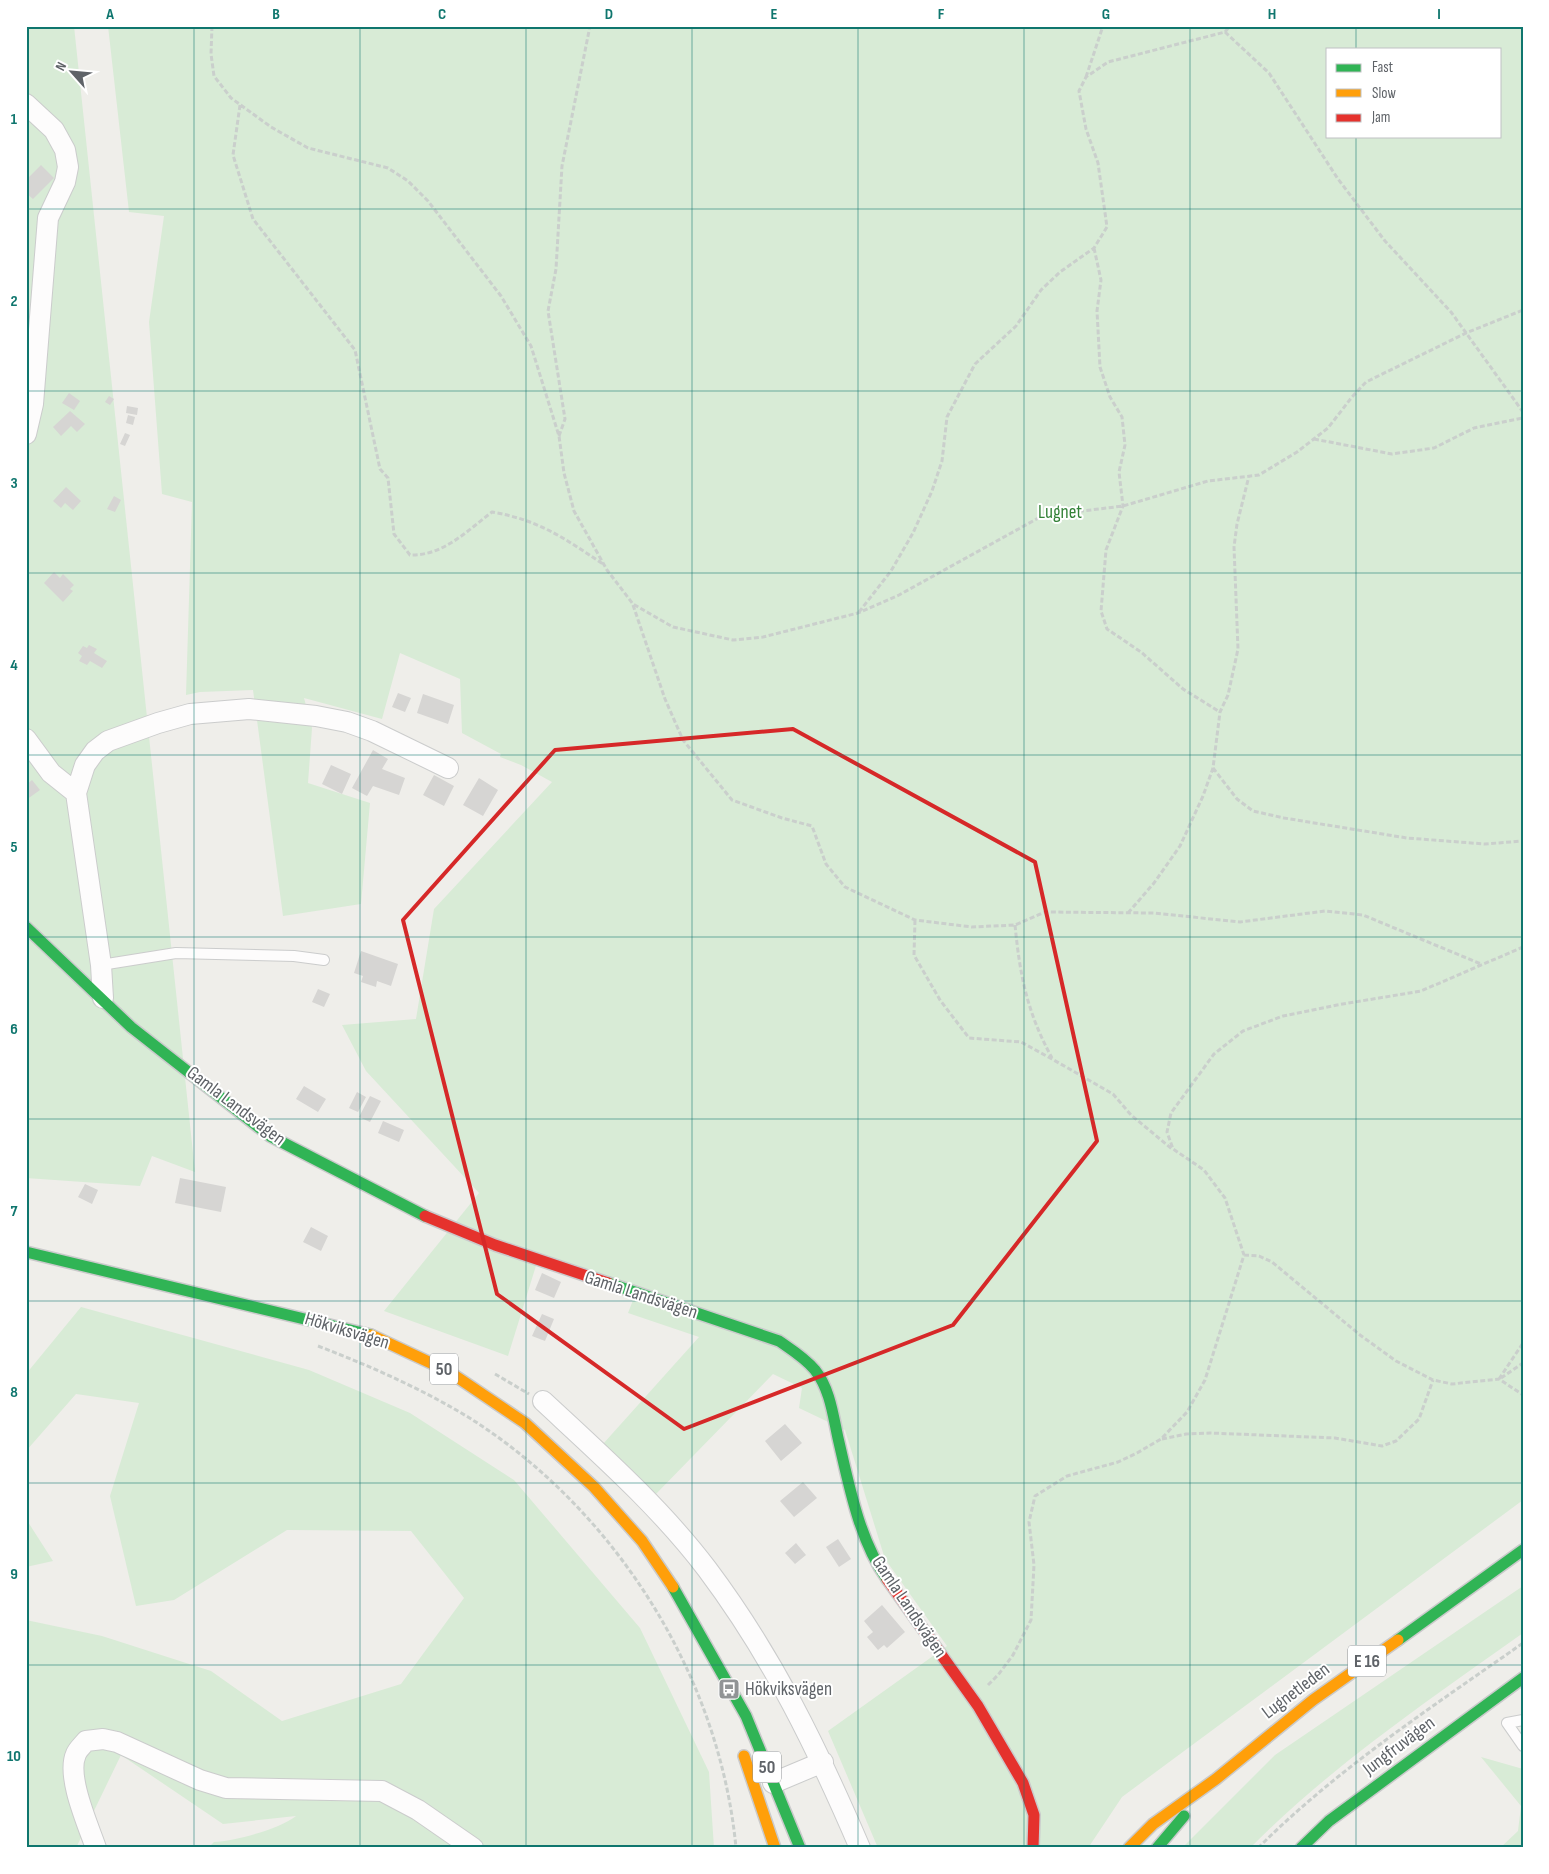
<svg xmlns="http://www.w3.org/2000/svg" width="1549" height="1874" font-family="'Sofia Sans Condensed',sans-serif">
	<rect width="100%" height="100%" fill="#efeeea"/>
	<!-- green -->
	<path fill="#d8ebd6" fill-rule="evenodd" d="M 26,26 L 74,26 L 195,1172 L 152,1156 L 140,1186 L 26,1178 Z
		M 108,26 L 1523,26 L 1523,1500 L 1122,1797 L 1088,1848 L 878,1848 L 828,1731 L 947,1646 L 885,1559 L 845,1430 L 799,1408 L 802,1388 L 773,1374 L 654,1496 L 603,1444 L 699,1337 L 628,1313 L 637,1290 L 539,1256 L 508,1356 L 384,1311 L 479,1193 L 366,1071 L 342,1025 L 416,1019 L 434,909 L 552,782 L 521,765 L 500,757 L 501,754 L 462,733 L 460,679 L 400,653 L 382,719 L 304,698 L 312,728 L 308,783 L 370,803 L 361,904 L 283,916 L 253,690 L 200,692 L 186,695 L 192,502 L 162,494 L 149,322 L 164,216 L 129,212 ZM 1328,49 L 1500,49 L 1500,136 L 1328,136 Z
		M 81,1307 L 309,1370 L 410,1413 L 514,1480 L 640,1628 L 709,1772 L 714,1848 L 208,1848 L 214,1842 C 235,1841 280,1829 296,1816 L 223,1824 L 121,1755 L 76,1848 L 26,1848 L 26,1620 L 102,1636 L 211,1671 L 282,1721 L 401,1684 L 464,1598 L 411,1531 L 287,1530 L 174,1600 L 136,1606 L 110,1496 L 139,1403 L 76,1394 L 26,1451 L 26,1374 Z
		M 28,1522 L 53,1561 L 26,1567 Z
		M 1523,1586 L 1523,1633 C 1429,1700 1331,1766 1250,1848 L 1182,1848 L 1275,1755 Z
		M 1481,1757 L 1523,1769 L 1523,1848 L 1500,1848 L 1518,1831 L 1521,1806 Z"/>
	<!-- building -->
	<path fill="#d6d5d3" d="M 41,165 L 54,178 L 33,199 L 26,193 L 26,180 Z
		M 69,393 L 80,401 L 74,410 L 62,403 Z
		M 109,396 L 114,399 L 110,405 L 105,402 Z
		M 127,406 L 138,408 L 137,415 L 126,413 Z
		M 70,411 L 85,424 L 77,432 L 71,426 L 61,436 L 53,427 Z
		M 128,415 L 135,417 L 133,425 L 126,423 Z
		M 125,433 L 130,435 L 125,446 L 120,444 Z
		M 66,487 L 81,501 L 73,510 L 65,503 L 61,508 L 53,501 Z
		M 114,496 L 121,500 L 115,512 L 107,509 Z
		M 54,572 L 60,578 L 63,574 L 74,585 L 70,589 L 73,591 L 63,602 L 44,583 Z
		M 89,645 L 97,649 L 94,653 L 107,661 L 102,668 L 90,661 L 87,665 L 79,661 L 82,656 L 78,653 L 83,646 L 87,648 Z
		M 398,693 L 411,698 L 405,712 L 392,707 Z
		M 423,694 L 454,705 L 448,724 L 417,713 Z
		M 373,750 L 388,759 L 382,769 L 405,778 L 399,795 L 373,786 L 367,796 L 352,788 Z
		M 331,765 L 351,774 L 342,794 L 322,784 Z
		M 434,775 L 454,786 L 444,806 L 423,795 Z
		M 479,778 L 498,790 L 483,816 L 463,805 Z
		M 32,780 L 40,790 L 26,800 L 26,785 Z
		M 361,951 L 398,964 L 391,986 L 377,981 L 376,987 L 361,982 L 363,976 L 354,973 Z
		M 318,989 L 330,994 L 324,1007 L 312,1002 Z
		M 304,1086 L 326,1099 L 318,1112 L 296,1099 Z
		M 357,1092 L 366,1097 L 358,1112 L 349,1108 Z
		M 370,1096 L 381,1101 L 370,1122 L 359,1117 Z
		M 383,1121 L 404,1130 L 399,1142 L 378,1133 Z
		M 180,1178 L 226,1187 L 221,1212 L 175,1203 Z
		M 85,1184 L 98,1190 L 92,1204 L 78,1197 Z
		M 311,1227 L 328,1236 L 321,1251 L 303,1242 Z
		M 542,1273 L 561,1282 L 554,1298 L 535,1290 Z
		M 542,1314 L 554,1319 L 545,1341 L 532,1336 Z
		M 785,1424 L 802,1443 L 781,1461 L 765,1441 Z
		M 803,1482 L 817,1498 L 794,1517 L 780,1501 Z
		M 838,1539 L 851,1559 L 839,1567 L 826,1547 Z
		M 796,1543 L 806,1555 L 795,1564 L 785,1553 Z
		M 882,1605 L 905,1632 L 887,1648 L 884,1645 L 878,1650 L 867,1637 L 873,1632 L 864,1621 Z"/>
	<g fill="none" stroke-linecap="round" stroke-linejoin="round">
		<!-- lane casing -->
		<g stroke="#cbcccc" stroke-width="12">
			<path id="lane" d="M 101,965 L 176,953 L 294,956 L 324,960
				M 1523,1720 L 1507,1723 L 1523,1746"/>
		</g>
		<!-- street casing -->
		<g stroke="#cbcccc" stroke-width="22">
			<path id="street" d="M 26,104 L 54,130 L 65,150 L 68,167 L 65,182 L 48,218 L 33,404 L 26,434
				M 26,739 L 51,773 L 76,793 L 101,965 L 103,998
				M 76,793 L 85,765 L 95,751 L 108,741 L 158,723 L 190,714 L 249,709 L 316,716 L 347,722 L 372,731 L 448,768
				M 543,1401 C 600,1454 660,1507 707,1569 C 773,1657 817,1748 860,1848
				M 773,1783 L 823,1762
				M 96,1848 C 88,1825 66,1776 76,1754 C 78,1749 83,1745 86,1741 L 103,1739 L 117,1742 L 200,1780 L 226,1788 L 382,1791 L 418,1810 L 473,1848"/>
		</g>
		<!-- fast casing -->
		<g stroke="#cacacb" stroke-width="14">
			<path id="fast" d="M 26,927 L 131,1027 L 270,1136 L 425,1216
				M 26,1252 L 371,1335
				M 608,1283 L 779,1341 C 792,1350 805,1358 815,1370 C 830,1389 833,1415 838,1438 C 849,1485 859,1540 887,1579
				M 673,1587 L 746,1716 L 800,1848
				M 1398,1640 L 1523,1550
				M 1157,1848 L 1184,1816
				M 1301,1848 L 1329,1821 L 1523,1678"/>
		</g>
		<!-- slow casing -->
		<g stroke="#cacacb" stroke-width="14">
			<path id="slow" d="M 371,1335 L 448,1371 L 525,1423 L 594,1487 L 642,1541 L 673,1587
				M 744,1756 L 775,1848
				M 1129,1848 L 1153,1824 L 1216,1779 L 1313,1700 L 1398,1640"/>
		</g>
		<!-- jam casing -->
		<g stroke="#cacacb" stroke-width="14">
			<path id="jam" d="M 425,1216 L 495,1245 L 608,1283
				M 887,1579 L 978,1706 L 1023,1783 L 1034,1815 L 1033,1848"/>
		</g>
		<!-- path -->
		<path stroke="#cacfcc" stroke-width="3" stroke-dasharray="5 2.5" stroke-linecap="butt" d="M 212,26 L 211,54 L 214,76 L 231,98 L 271,127 L 308,148 L 388,168 L 408,181 L 428,201 L 501,296 L 531,346 L 559,436 L 564,473 L 574,511 L 607,570 L 633,604 L 673,627 L 733,640 L 763,637 L 858,613 L 899,595 L 1042,516 L 1123,506 L 1208,481 L 1259,475 L 1297,452 L 1328,428 L 1352,397 L 1366,382 L 1466,333 L 1523,310
			M 1225,32 L 1269,73 L 1338,179 L 1385,241 L 1451,312 L 1523,412
			M 1086,77 L 1103,26
			M 240,105 L 233,155 L 253,219 L 355,350 L 380,469 L 388,478 L 394,534 L 410,555 C 443,556 467,531 492,512 C 539,520 564,538 603,564
			M 1094,248 L 1101,280 L 1097,311 L 1100,367 L 1110,397 L 1122,417 L 1125,445 L 1119,472 L 1123,506 L 1106,550 L 1101,611 L 1107,629 L 1141,652 L 1183,689 L 1220,712
			M 559,436 L 565,419 L 548,311 L 556,269 L 562,166 L 590,26
			M 1314,439 L 1392,454 L 1434,448 L 1474,428 L 1523,418
			M 633,605 L 665,699 L 683,740 L 732,800 L 782,818 L 812,826 L 826,864 L 845,887 L 915,920 L 972,927 L 1015,925 L 1045,912 L 1154,913 L 1240,922 L 1325,911 L 1363,915 L 1481,964
			M 859,612 L 891,571 L 913,533 L 932,491 L 942,461 L 947,417 L 975,364 L 1016,326 L 1041,290 L 1060,272 L 1094,248 L 1107,227 L 1098,163 L 1086,129 L 1079,91 L 1086,77 L 1108,62 L 1225,32 L 1230,26
			M 1213,768 L 1237,799 L 1253,811 L 1284,818 L 1407,838 L 1485,844 L 1523,841
			M 1128,913 L 1154,883 L 1180,846 L 1203,796 L 1213,768 L 1220,712 L 1228,695 L 1238,649 L 1234,547 L 1237,524 L 1249,476
			M 915,920 L 914,955 L 940,1000 L 969,1038 L 1021,1042 L 1052,1059 L 1113,1094 L 1131,1115 L 1172,1149
			M 1015,925 C 1020,976 1027,1012 1052,1058
			M 1244,1255 L 1259,1256 L 1272,1262 L 1360,1335 L 1396,1361 L 1433,1380 L 1452,1384 L 1499,1379 L 1523,1395
			M 318,1346 C 370,1366 420,1388 468,1417 C 615,1509 720,1676 736,1848
			M 495,1374 L 529,1394
			M 1501,1378 L 1523,1363
			M 1499,1379 L 1523,1343
			M 1162,1439 L 1186,1434 L 1210,1433 L 1335,1438 L 1382,1446 L 1396,1441 L 1419,1419 L 1433,1380
			M 988,1685 L 998,1675 L 1013,1655 L 1031,1620 L 1034,1565 L 1029,1522 L 1035,1496 L 1067,1476 L 1118,1462 L 1137,1453 L 1161,1439 L 1187,1412 L 1205,1380 L 1244,1255 L 1225,1198 L 1204,1170 L 1173,1149 L 1167,1132 L 1171,1113 L 1214,1054 L 1243,1031 L 1283,1016 L 1337,1005 L 1421,991 L 1523,947
			M 1258,1848 C 1337,1769 1432,1707 1523,1643"/>
		<!-- lane -->
		<use href="#lane" stroke="#fdfcfc" stroke-width="10"/>
		<!-- street -->
		<use href="#street" stroke="#fdfcfc" stroke-width="20"/>
		<!-- fast -->
		<use href="#fast" stroke="#30b455" stroke-width="11"/>
		<!-- slow -->
		<use href="#slow" stroke="#ff9f0a" stroke-width="11"/>
		<!-- jam -->
		<use href="#jam" stroke="#e5322d" stroke-width="11"/>
	</g>
	<!-- marked area -->
	<path fill="none" stroke="#d62828" stroke-width="4" stroke-linejoin="round" d="M 793,729 L 1035,862 L 1097,1141 L 953,1325 L 684,1429 L 497,1294 L 403,920 L 555,750 Z"/>
	<!-- grid -->
	<path fill="none" stroke="#0f766e" stroke-width="1" stroke-opacity="0.55" d="M 194,26 L 194,1848M 360,26 L 360,1848M 526,26 L 526,1848M 692,26 L 692,1848M 858,26 L 858,1848M 1024,26 L 1024,1848M 1190,26 L 1190,1848M 1356,26 L 1356,49M 1356,136 L 1356,1848M 26,209 L 1523,209M 26,391 L 1523,391M 26,573 L 1523,573M 26,755 L 1523,755M 26,937 L 1523,937M 26,1119 L 1523,1119M 26,1301 L 1523,1301M 26,1483 L 1523,1483M 26,1665 L 1523,1665"/>
	<!-- icons -->
	<defs>
		<g id="bus-square" transform="scale(1.125)"><rect x="-9" y="-9" width="18" height="18" rx="4" fill="#919496" stroke="#fff"/><path d="M-5-6H5V4H4V6H2V4H-2V6H-4V4H-5ZM-3.5-4V0h7V-4ZM-3.5 1.2v1.5H-2V1.2ZM2 1.2v1.5H3.5V1.2Z" fill="#fff"/></g>
	</defs>
	<g fill-rule="evenodd">
		<use href="#bus-square" x="729" y="1689"/>
	</g>
	<g text-anchor="middle" dominant-baseline="central" stroke-width="4" stroke-linejoin="round" paint-order="stroke">
		<!-- shield labels -->
		<g fill="#fff" stroke="#8f9295" stroke-width="1">
			<rect x="430" y="1353.5" width="28" height="31" rx="4"/>
			<rect x="1348" y="1645.5" width="38" height="31" rx="4"/>
			<rect x="753" y="1751.5" width="28" height="31" rx="4"/>
		</g>
		<g font-size="18" font-weight="bold" fill="#5f6368">
			<text x="444" y="1369">50</text>
			<text x="1367" y="1661">E 16</text>
			<text x="767" y="1767">50</text>
		</g>
		<!-- park labels -->
		<g font-size="19" fill="#348238" stroke="#fff">
			<text x="1060" y="512">Lugnet</text>
		</g>
		<!-- street labels -->
		<g font-size="19" fill="#5f6368" stroke="#fff">
			<text transform="translate(236 1106) rotate(37)">Gamla Landsvägen</text>
			<text transform="translate(641 1295) rotate(18)">Gamla Landsvägen</text>
			<text transform="translate(347 1331) rotate(17)">Hökviksvägen</text>
			<text transform="translate(909 1607) rotate(56)">Gamla Landsvägen</text>
			<text transform="translate(1296 1691) rotate(-37)">Lugnetleden</text>
			<text transform="translate(1399 1746) rotate(-37)">Jungfruvägen</text>
		</g>
		<!-- poi labels -->
		<g font-size="19" fill="#5f6368" stroke="#fff" text-anchor="start">
			<text x="745" y="1689">Hökviksvägen</text>
		</g>
	</g>
	<!-- border -->
	<rect width="1549" height="1874" fill="none" stroke="#ffffff" stroke-width="55"/>
	<!-- legend -->
	<rect x="1326" y="48" width="175" height="90" fill="#ffffff" stroke="#bfc1c3"/>
	<rect x="1336" y="64" width="25" height="8" fill="#30b455" stroke="#bfc1c3"/>
	<text x="1372" y="72" font-size="15" fill="#5f6368">Fast</text>
	<rect x="1336" y="89" width="25" height="8" fill="#ff9f0a" stroke="#bfc1c3"/>
	<text x="1372" y="98" font-size="15" fill="#5f6368">Slow</text>
	<rect x="1336" y="114" width="25" height="8" fill="#e5322d" stroke="#bfc1c3"/>
	<text x="1372" y="122" font-size="15" fill="#5f6368">Jam</text>
	<!-- north arrow -->
	<g transform="translate(72 72) rotate(297)" stroke="#ffffff" stroke-width="4" paint-order="stroke">
	<path d="M0-4L9 19L0 12L-9 19Z" fill="#5f6368"/>
	<text y="-8" font-size="14" font-weight="bold" text-anchor="middle" fill="#5f6368">N</text>
	</g>
	<rect x="28" y="28" width="1494" height="1818" fill="none" stroke="#0f766e" stroke-width="2"/>
	<g font-size="16" text-anchor="middle" font-weight="bold" fill="#0f766e">
		<text x="110" y="19">A</text>
		<text x="276" y="19">B</text>
		<text x="442" y="19">C</text>
		<text x="609" y="19">D</text>
		<text x="774" y="19">E</text>
		<text x="941" y="19">F</text>
		<text x="1106" y="19">G</text>
		<text x="1272" y="19">H</text>
		<text x="1439" y="19">I</text>
		<text x="14" y="124">1</text>
		<text x="14" y="306">2</text>
		<text x="14" y="488">3</text>
		<text x="14" y="670">4</text>
		<text x="14" y="852">5</text>
		<text x="14" y="1034">6</text>
		<text x="14" y="1216">7</text>
		<text x="14" y="1397">8</text>
		<text x="14" y="1579">9</text>
		<text x="14" y="1761">10</text>
	</g>
</svg>
